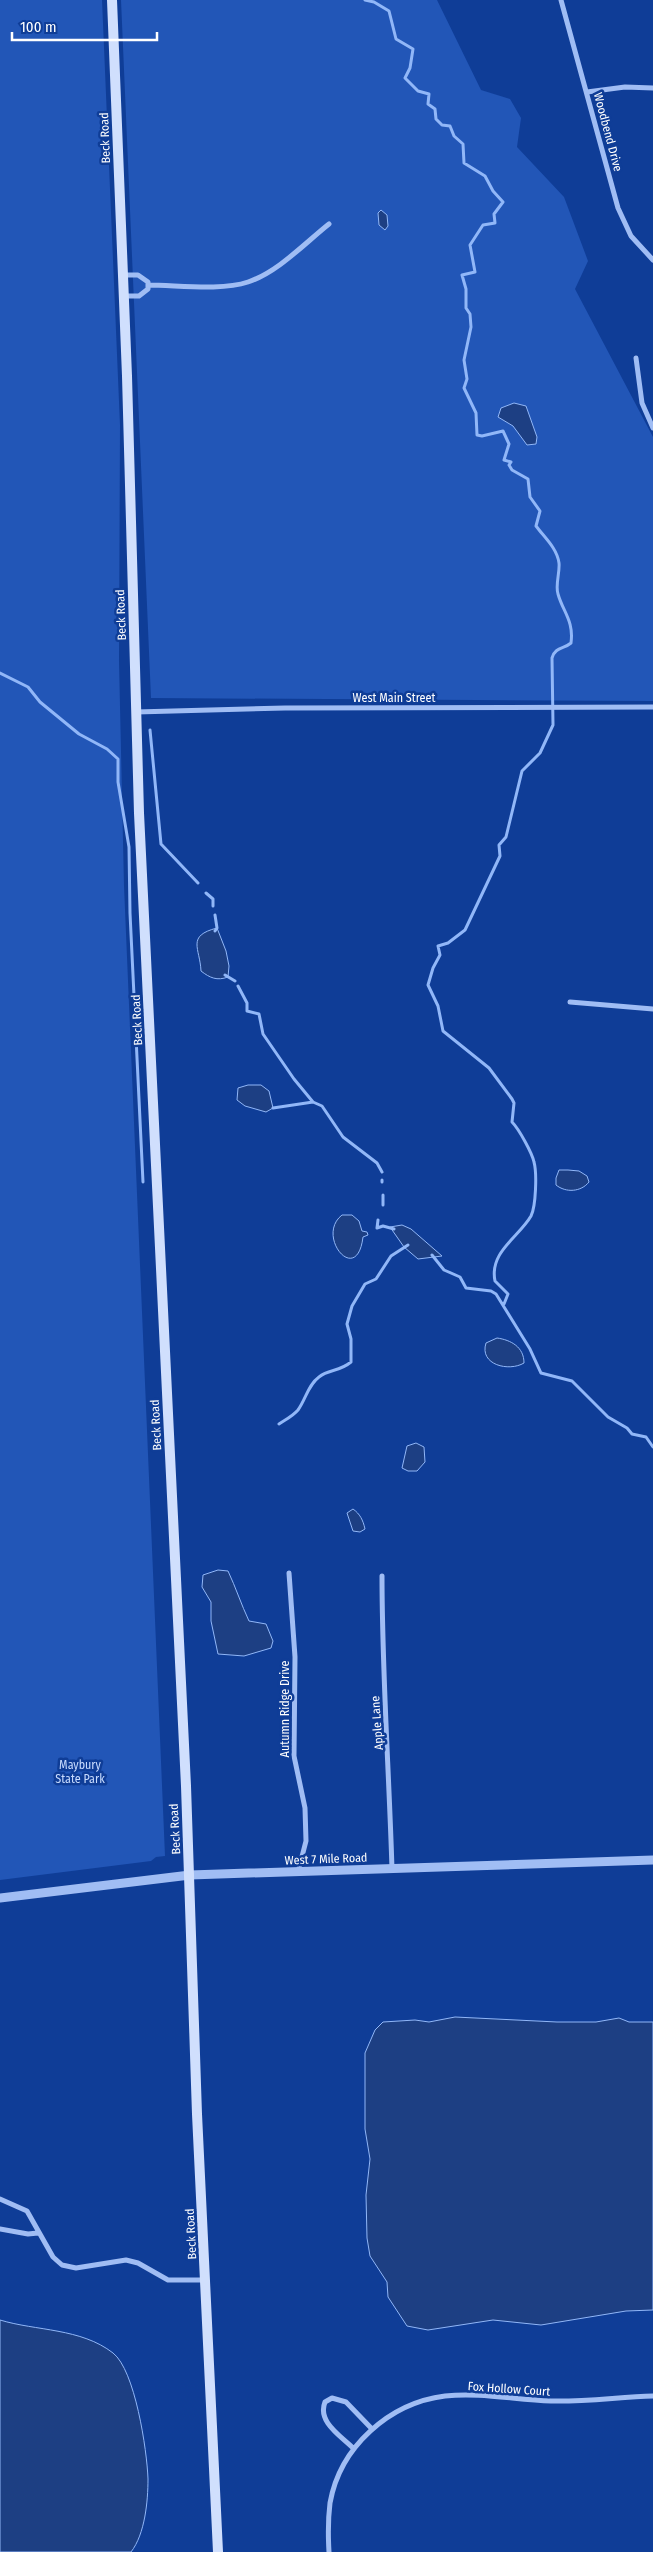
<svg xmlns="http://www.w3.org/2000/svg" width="653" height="2552" font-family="'Fira Sans Condensed',sans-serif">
	<rect width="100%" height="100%" fill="#0f3d97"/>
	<!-- green -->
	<path fill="#2256b7" d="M 0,0 L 102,0 L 120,425 L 119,661 L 124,886 L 165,1856 L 156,1857 L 151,1861 L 0,1880 Z
		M 121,0 L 437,0 L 481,90 L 510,99 L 521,118 L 517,147 L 564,197 L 588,261 L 575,289 L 653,437 L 653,701 L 151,698 Z"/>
	<!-- water -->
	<path fill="#1d3f83" stroke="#91b7f8" d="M 381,210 L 387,215 L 388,226 L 385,230 L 379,225 L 378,213 Z
		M 514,403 L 526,406 L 537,437 L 536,444 L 527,445 L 513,426 L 498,417 L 501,408 Z
		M 217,928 L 226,951 L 229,966 L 228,977 C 217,981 210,978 201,971 C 200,948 186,936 217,928 Z
		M 248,1085 L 261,1085 L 269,1091 L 273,1108 L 266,1112 L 245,1106 L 237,1100 L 238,1088 Z
		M 568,1170 L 579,1171 L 587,1176 L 589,1182 C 581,1192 566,1193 556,1185 L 556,1178 L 559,1170 Z
		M 342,1215 L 352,1215 L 359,1221 L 362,1231 L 367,1232 L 368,1235 L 363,1237 C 357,1287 315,1236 342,1215 Z
		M 402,1225 L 411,1229 L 442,1256 L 418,1259 L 404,1247 L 390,1227 Z
		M 497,1338 C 511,1340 524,1347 524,1363 C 509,1372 479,1365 486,1343 Z
		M 416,1443 L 424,1447 L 425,1462 L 417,1471 L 408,1471 L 402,1468 L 407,1446 Z
		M 353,1509 C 360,1514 363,1520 365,1529 L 360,1532 L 353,1531 L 347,1513 Z
		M 218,1570 L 228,1571 C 236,1588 241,1604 249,1621 L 266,1624 L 273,1641 L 271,1648 L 244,1656 L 218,1654 L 211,1621 L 211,1602 L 202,1587 L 203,1575 Z
		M 455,2017 L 557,2022 L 596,2022 L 619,2018 L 629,2022 L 653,2022 L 653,2310 L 626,2311 L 541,2325 L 493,2320 L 428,2330 L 407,2326 L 388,2297 L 387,2282 L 370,2256 L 367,2238 L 366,2195 L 370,2159 L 365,2129 L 365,2053 L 375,2030 L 383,2022 L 415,2020 L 429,2022 Z
		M 0,2320 C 36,2331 81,2328 113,2353 C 135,2370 147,2450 148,2479 C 148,2501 145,2534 131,2552 L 0,2552 Z"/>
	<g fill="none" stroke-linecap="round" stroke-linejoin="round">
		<!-- stream -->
		<path stroke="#91b7f8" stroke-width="3" d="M 365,0 L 374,2 L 389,11 L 396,39 L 413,49 L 410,68 L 405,78 L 418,91 L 429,94 L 428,104 L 435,109 L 436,119 L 442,125 L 450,126 L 454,136 L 463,144 L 464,163 L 485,176 L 493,191 L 503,202 L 494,214 L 495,223 L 483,225 L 470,245 L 475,272 L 462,275 L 466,289 L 466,308 L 470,314 L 471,327 L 464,360 L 467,379 L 464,388 L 476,413 L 477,435 L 482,436 L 503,431 L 509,444 L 504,460 L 511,462 L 509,465 L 512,470 L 528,479 L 530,497 L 540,511 L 536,526 C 544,537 557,548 559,563 C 560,573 555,585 558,594 C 563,612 574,621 571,643 C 564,649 555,647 552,658 L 553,725 L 540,753 L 522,771 L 506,837 L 499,845 L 500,856 L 465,930 L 448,943 L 438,946 L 440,955 L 433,968 L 428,985 L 438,1006 L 443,1031 L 489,1068 L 512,1099 L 514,1103 L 512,1122 C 519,1129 532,1153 534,1162 C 537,1173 536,1206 531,1216 C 519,1237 489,1252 495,1281 L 508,1294 L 504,1304
			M 0,673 L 28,687 L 40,702 L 79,734 L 107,749 L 118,759 L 118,782 L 129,847 L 130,913 L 143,1182
			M 150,730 L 161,844 L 198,883
			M 206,893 L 213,899 L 213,906
			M 215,931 L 217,928 L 215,915
			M 225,975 L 235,981
			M 238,986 L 247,1003 L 247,1011 L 259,1014 L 263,1034 L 294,1079 L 313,1102 L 322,1106 L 343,1137 L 377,1163 L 382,1172
			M 273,1108 L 313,1102
			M 382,1182 L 382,1180
			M 383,1205 L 383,1195
			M 378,1220 L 377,1228 L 383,1226 L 394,1229
			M 432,1255 L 444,1270 L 460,1277 L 466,1288 L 491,1291 L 496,1294 L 530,1349 L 541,1373 L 572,1381 L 608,1417 L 627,1428 L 632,1434 L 646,1437 L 653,1447
			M 279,1424 C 285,1420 293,1416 298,1410 C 306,1399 308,1385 319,1377 C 329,1369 339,1372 351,1362 L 351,1339 L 347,1324 L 352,1306 L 365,1284 L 376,1279 L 391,1256 L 408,1245"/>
		<!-- minor -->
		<path stroke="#a0bdf4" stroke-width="5" d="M 561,0 L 618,208 L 631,236 L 653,260
			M 587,92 L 625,87 L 653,88
			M 123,275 L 138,275 L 148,282 L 148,289 L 139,296 L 124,296
			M 148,285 C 177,285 221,291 248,282 C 278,272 305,243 329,224
			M 636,358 L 642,403 L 653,428
			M 136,712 L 285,708 L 653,707
			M 570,1002 L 653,1009
			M 289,1573 L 295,1657 L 294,1756 L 305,1808 L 306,1841 L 298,1872
			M 382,1576 C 382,1673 389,1771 392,1869
			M 0,2199 L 27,2211 L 53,2257 L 62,2265 L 76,2268 L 126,2260 L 138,2263 L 168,2280 L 205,2280
			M 0,2229 L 28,2234 L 38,2233
			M 354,2449 C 341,2436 317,2422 325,2402 L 332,2398 L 346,2402 L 372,2429
			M 329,2552 C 328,2535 328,2519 330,2503 C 340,2447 389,2403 445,2396 C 480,2392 516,2400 551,2401 C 585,2402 619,2397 653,2396"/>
		<!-- tertiary -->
		<path stroke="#a0bdf4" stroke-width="9" d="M 0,1898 L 190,1875 L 653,1860"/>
		<!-- secondary -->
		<path stroke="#d0dffd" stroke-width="10" d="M 112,0 L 127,376 L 139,813 L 186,1786 L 197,2114 L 218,2552"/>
	</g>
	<g text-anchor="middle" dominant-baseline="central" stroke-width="5" stroke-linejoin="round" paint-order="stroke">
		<!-- street labels -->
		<g font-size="12" fill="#fff" stroke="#0f3d97">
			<text transform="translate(608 132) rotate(75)">Woodbend Drive</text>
			<text transform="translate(105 138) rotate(-92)">Beck Road</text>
			<text transform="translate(121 615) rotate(-92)">Beck Road</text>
			<text x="394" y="698">West Main Street</text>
			<text transform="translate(137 1020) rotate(-93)">Beck Road</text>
			<text transform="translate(156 1425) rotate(-93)">Beck Road</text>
			<text transform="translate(285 1709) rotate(-90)">Autumn Ridge Drive</text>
			<text transform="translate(377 1723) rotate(-94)">Apple Lane</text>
			<text transform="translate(175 1829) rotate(-93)">Beck Road</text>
			<text transform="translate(326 1859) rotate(-2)">West 7 Mile Road</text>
			<text transform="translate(191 2234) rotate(-93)">Beck Road</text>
			<text transform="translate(509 2389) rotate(4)">Fox Hollow Court</text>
		</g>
		<!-- park labels -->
		<g font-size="12" fill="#c8dbfe" stroke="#0f3d97">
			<text x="80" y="1765">Maybury<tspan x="80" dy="14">State Park</tspan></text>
		</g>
	</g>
	<!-- scale -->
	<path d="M12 32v8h145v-8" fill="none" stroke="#ffffff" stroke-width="2.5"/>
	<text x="20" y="32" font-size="15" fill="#ffffff" stroke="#0f3d97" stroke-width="4" paint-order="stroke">100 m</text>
</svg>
